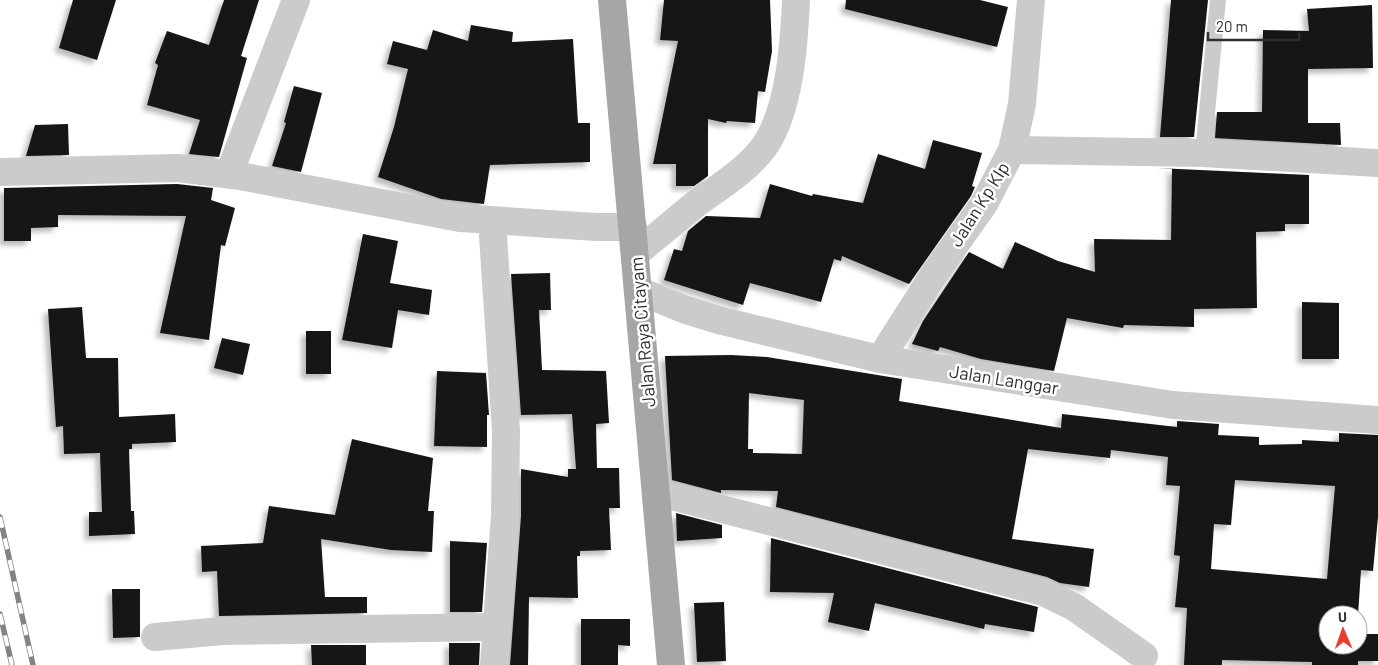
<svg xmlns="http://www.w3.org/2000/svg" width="1378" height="665" font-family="Barlow,sans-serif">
	<defs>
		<filter id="shadow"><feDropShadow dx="-4.5" dy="4.5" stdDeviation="2.5" flood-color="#0004"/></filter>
	</defs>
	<rect width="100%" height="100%" fill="#fff"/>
	<!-- building -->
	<path fill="#151515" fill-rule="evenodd" filter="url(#shadow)" d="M 73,0 L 116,0 L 97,60 L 59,48 Z
		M 224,0 L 259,0 L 241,56 L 247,58 L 219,157 L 189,154 L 200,120 L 147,105 L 158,65 L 155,63 L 167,31 L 209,45 Z
		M 664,0 L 770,0 L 772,51 L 765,92 L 758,91 L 755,123 L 727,121 L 726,123 L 708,119 L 708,176 L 694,186 L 676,186 L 676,164 L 653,164 L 678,41 L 660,40 Z
		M 846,0 L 980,0 L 1008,7 L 997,47 L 845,9 Z
		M 1171,0 L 1208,0 L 1194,137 L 1160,137 Z
		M 1372,5 L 1373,68 L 1308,69 L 1308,123 L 1340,123 L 1341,145 L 1215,138 L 1217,112 L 1262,112 L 1263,30 L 1309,31 L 1307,9 Z
		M 471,25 L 513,32 L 512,42 L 573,39 L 578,123 L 590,123 L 590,162 L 490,165 L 484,204 L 441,199 L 378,177 L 394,127 L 408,69 L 387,64 L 393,41 L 427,50 L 433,30 L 468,41 Z
		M 294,86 L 322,93 L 301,172 L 272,166 L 286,123 L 284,122 Z
		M 68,124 L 69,155 L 26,156 L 35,125 Z
		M 933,140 L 982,153 L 972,186 L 975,187 L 971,196 L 909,284 L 842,256 L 841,261 L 834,259 L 821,302 L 750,283 L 743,305 L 664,280 L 674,249 L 682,251 L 688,231 L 706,216 L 760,218 L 770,184 L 812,196 L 813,194 L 863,203 L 878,154 L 925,169 Z
		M 1157,168 L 1309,175 L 1309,224 L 1285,224 L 1285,231 L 1256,232 L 1257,308 L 1194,309 L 1194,327 L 1124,325 L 1123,328 L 1067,318 L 1054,371 L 981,359 L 940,347 L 938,351 L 912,344 L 923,321 L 969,252 L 1003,269 L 1015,242 L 1058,261 L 1095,272 L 1094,239 L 1171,240 L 1172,169 Z
		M 177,184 L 213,188 L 211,200 L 235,208 L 225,246 L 221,245 L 209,340 L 160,333 L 186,216 L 58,215 L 58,227 L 31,228 L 31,241 L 4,241 L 4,188 Z
		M 363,234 L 398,241 L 390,283 L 432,290 L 429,315 L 398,310 L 392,348 L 342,340 Z
		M 550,273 L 551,310 L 539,310 L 542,370 L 606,371 L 609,423 L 596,424 L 597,468 L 619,468 L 620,508 L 609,508 L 611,550 L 580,551 L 580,556 L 577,556 L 578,598 L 529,597 L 528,665 L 510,665 L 521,516 L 521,469 L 568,477 L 568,469 L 576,469 L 572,414 L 521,415 L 511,274 Z
		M 1302,302 L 1339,303 L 1339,359 L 1302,359 Z
		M 82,307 L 86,358 L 118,358 L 119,417 L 175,414 L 176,442 L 132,444 L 132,449 L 129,449 L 131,511 L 134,511 L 135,534 L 89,536 L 89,512 L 102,512 L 100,453 L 64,454 L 63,426 L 56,427 L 48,309 Z
		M 306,331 L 331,331 L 331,374 L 306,374 Z
		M 222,338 L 250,344 L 243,375 L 214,368 Z
		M 731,355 L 767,357 L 902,379 L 899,401 L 1061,428 L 1062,414 L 1177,427 L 1177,421 L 1219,424 L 1218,435 L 1259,437 L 1259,445 L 1302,444 L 1302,440 L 1339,442 L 1339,433 L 1378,435 L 1378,517 L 1373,571 L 1361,570 L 1358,615 L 1328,615 L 1328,645 L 1358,645 L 1358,634 L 1378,634 L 1378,661 L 1358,661 L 1358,665 L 1312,665 L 1312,662 L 1222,660 L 1222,665 L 1184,665 L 1187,608 L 1175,607 L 1180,556 L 1174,555 L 1180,486 L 1166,485 L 1168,457 L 1111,450 L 1110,458 L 1028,449 L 1012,539 L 1094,549 L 1089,587 L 1060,583 L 1047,577 L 776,507 L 778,491 L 721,490 L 721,493 L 672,480 L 665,356 ZM 749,393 L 804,400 L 802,454 L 753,453 L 753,449 L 748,449 ZM 1235,480 L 1335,486 L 1327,579 L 1211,569 L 1214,524 L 1231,525 Z
		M 437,371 L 486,373 L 489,415 L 487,415 L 487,447 L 434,446 Z
		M 352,439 L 433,458 L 428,511 L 434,511 L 432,552 L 391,550 L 321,539 L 325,597 L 367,597 L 367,613 L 219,616 L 217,571 L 202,572 L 201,546 L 263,543 L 269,506 L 335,515 Z
		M 676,513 L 722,525 L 722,538 L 677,541 Z
		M 771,538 L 1038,607 L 1034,632 L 985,624 L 984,629 L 875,603 L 869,631 L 828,622 L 834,593 L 770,592 Z
		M 450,541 L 487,543 L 482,612 L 450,612 Z
		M 112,589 L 140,589 L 140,637 L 113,638 Z
		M 724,602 L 726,661 L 697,662 L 694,603 Z
		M 581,619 L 630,619 L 630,646 L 618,645 L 618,665 L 581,665 Z
		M 449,643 L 480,643 L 479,665 L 449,665 Z
		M 311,645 L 366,645 L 366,665 L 312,665 Z"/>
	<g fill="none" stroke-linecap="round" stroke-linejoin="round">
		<!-- lane -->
		<path stroke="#cbcbcb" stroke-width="16" d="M 1203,153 L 1218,0"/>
		<!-- street -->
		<path stroke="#cbcbcb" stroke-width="28" d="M 1012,150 L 1203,153 L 1378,163
			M 0,172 L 178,168 L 240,176 L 460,218 L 596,227 L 633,227
			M 229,174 L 296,0
			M 492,221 L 506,431 L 505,515 L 494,665
			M 635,254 C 656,237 676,220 697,203 C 719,187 747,170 764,147 C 790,110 794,44 796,0
			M 639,291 L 686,310 L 722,321 L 880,359 L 1173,405 L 1378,420
			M 880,359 L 933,276 L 984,204 L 1012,150 L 1022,104 L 1031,0
			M 656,492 L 1043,592 L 1074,607 L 1144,656
			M 155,637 L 222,631 L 497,627"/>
		<!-- primary -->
		<path stroke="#a6a6a6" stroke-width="28" d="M 612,0 L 671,665"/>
		<!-- rail casing -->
		<g stroke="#838383" stroke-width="5.5">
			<path id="rail" d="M 0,517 L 33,665
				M 0,614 L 12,665"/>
		</g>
		<!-- rail -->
		<use href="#rail" stroke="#fff" stroke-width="4" stroke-dasharray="11" stroke-linecap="butt"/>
	</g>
	<g text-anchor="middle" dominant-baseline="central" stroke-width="5" stroke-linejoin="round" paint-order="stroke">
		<!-- street labels -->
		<g font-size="18" fill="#2e2e2e" stroke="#fff">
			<text transform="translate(979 204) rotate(-58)">Jalan Kp Klp</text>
			<text transform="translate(642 332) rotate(-95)">Jalan Raya Citayam</text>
			<text transform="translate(1004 379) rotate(9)">Jalan Langgar</text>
		</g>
	</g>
	<!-- north arrow -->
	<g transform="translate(1343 630) rotate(358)"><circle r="24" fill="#ffffff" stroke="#ababab"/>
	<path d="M0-4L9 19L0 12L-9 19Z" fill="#e83c2e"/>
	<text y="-8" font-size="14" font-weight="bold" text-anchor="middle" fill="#2e2e2e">U</text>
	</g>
	<!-- scale -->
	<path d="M1208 32v8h91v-8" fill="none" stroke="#2e2e2e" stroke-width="2.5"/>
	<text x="1216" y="32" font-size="15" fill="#2e2e2e" stroke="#ffffff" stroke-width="4" paint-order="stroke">20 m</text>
</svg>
